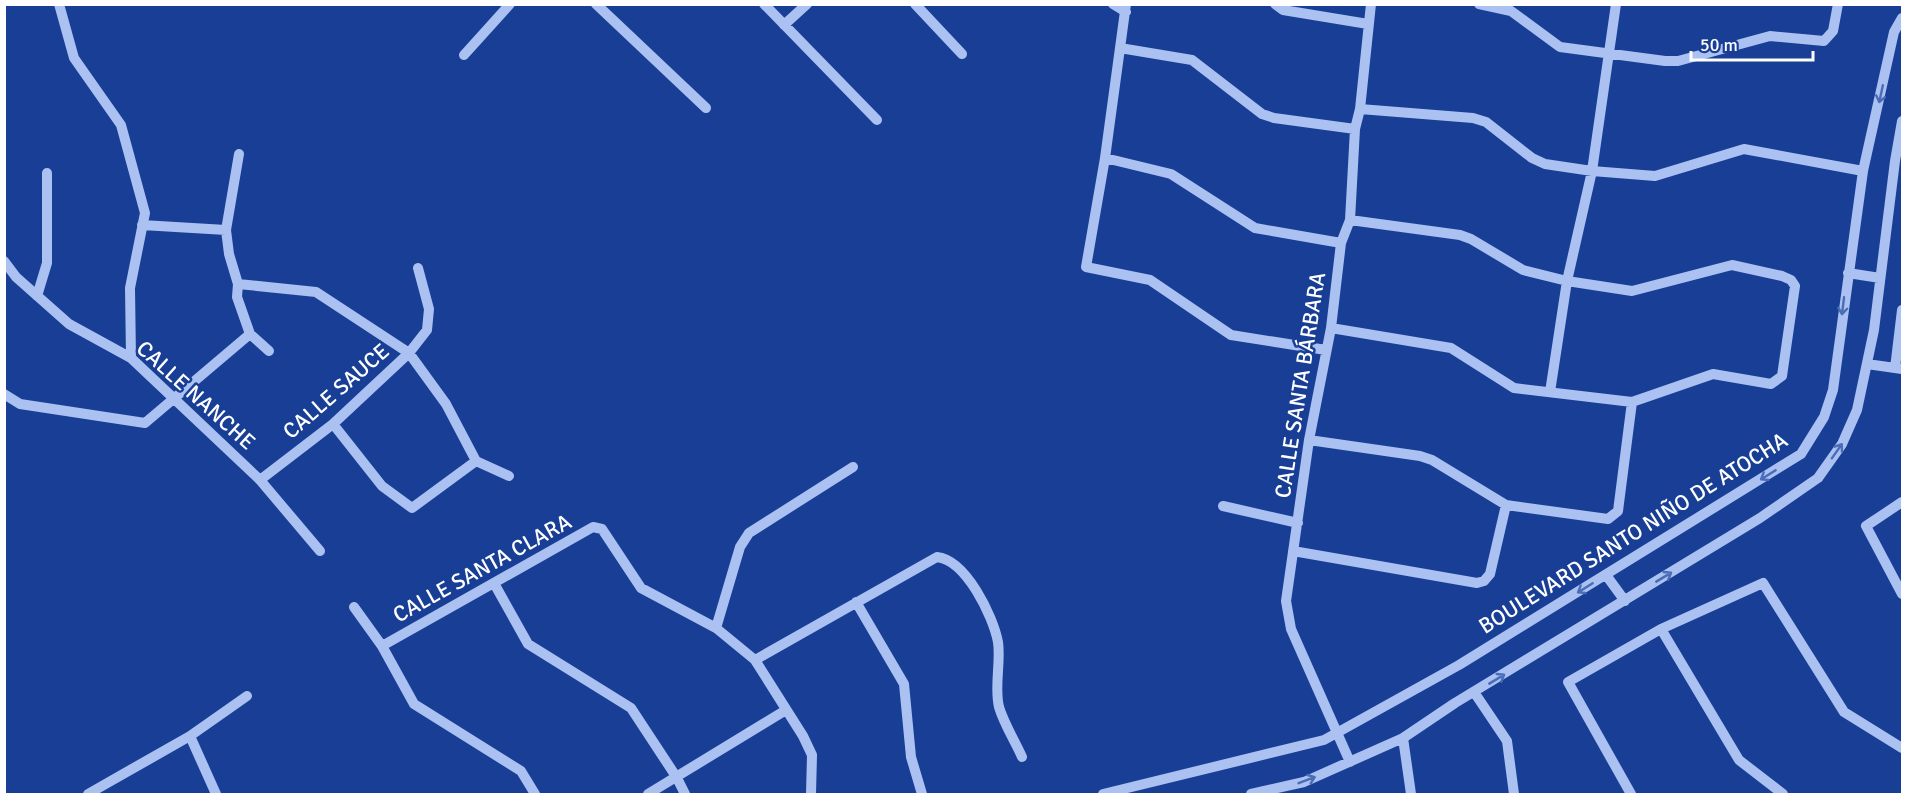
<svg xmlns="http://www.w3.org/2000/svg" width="1907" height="799" font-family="Signika,sans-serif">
	<rect width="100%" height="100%" fill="#183e96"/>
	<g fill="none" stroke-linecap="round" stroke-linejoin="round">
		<!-- minor -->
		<path stroke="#aac1f1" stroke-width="10" d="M 59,4 L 74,58 L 121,125 L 145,213 L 130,288 L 131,358
			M 596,4 L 706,108
			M 764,4 L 877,120
			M 915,4 L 962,54
			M 1113,4 L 1126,12
			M 1126,4 L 1105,158 L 1086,267 L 1150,280 L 1231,335 L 1326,350
			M 1275,4 L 1283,10 L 1368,24
			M 1479,4 L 1511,11 L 1560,47 L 1665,61 L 1678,61 L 1770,36 L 1824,41 L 1833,31 L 1838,4
			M 784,25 L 807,4
			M 1120,48 L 1192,60 L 1262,114 L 1274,118 L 1355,129
			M 464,55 L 510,4
			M 1360,109 L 1473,118 L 1486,122 L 1532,158 L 1545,164 L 1592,171 L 1655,176 L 1744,149 L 1863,171
			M 239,154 L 226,230 L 229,254 L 238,284 L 237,297 L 250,334 L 269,351
			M 1105,158 L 1171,174 L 1255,228 L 1341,243
			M 142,225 L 226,230
			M 4,261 L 16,277 L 69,324 L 131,358 L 260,480 L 320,551
			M 1848,273 L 1880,278
			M 238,284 L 316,292 L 409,353 L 446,404 L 476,461
			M 37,296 L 47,263 L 47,173
			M 1331,328 L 1451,348 L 1514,388 L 1632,402 L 1713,374 L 1771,384 L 1782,376 L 1795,286 L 1791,280 L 1782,276 L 1732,265 L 1632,291 L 1567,281 L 1523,270 L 1471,239 L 1460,235 L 1350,220
			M 1867,364 L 1902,369
			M 1895,368 L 1902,310
			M 1550,392 L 1567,281 L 1592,171 L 1616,4
			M 4,394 L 20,404 L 145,423 L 250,334
			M 333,424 L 382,486 L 412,508 L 476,461
			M 1309,440 L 1420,456 L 1432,460 L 1506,505 L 1608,519 L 1618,511 L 1632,402
			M 476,461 L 509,476
			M 260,480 L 333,424 L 409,353 L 427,330 L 429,309 L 418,268
			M 1902,502 L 1866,526 L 1902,594
			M 1223,506 L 1298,523
			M 1293,551 L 1477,583 L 1484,581 L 1490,574 L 1506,505
			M 1606,575 L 1625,601
			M 495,585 L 528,644 L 631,708 L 677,778 L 685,794
			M 856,602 L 904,684 L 911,757 L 922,794
			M 354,607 L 382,646 L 414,704 L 521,771 L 535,794
			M 716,628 L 740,547 L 749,533 L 853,467
			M 1661,629 L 1739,760 L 1783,794
			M 382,646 L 593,527 L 602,529 L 641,588 L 716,628 L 755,660 L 803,736 L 812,755 L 811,794
			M 755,660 L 937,557 C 966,560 993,616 998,642 C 1001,663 994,687 999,707 C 1004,724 1015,741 1022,757
			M 1474,692 L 1507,741 L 1514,794
			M 190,736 L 216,794
			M 1403,738 L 1411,794
			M 1350,762 L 1291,629 L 1286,601 L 1309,440 L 1331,328 L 1341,243 L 1350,220 L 1355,129 L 1360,109 L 1371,4
			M 88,794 L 190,736 L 247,696
			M 648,794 L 786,710
			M 1103,794 L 1324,740 L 1459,665 L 1801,454 L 1824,417 L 1833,390 L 1863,171 L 1894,32 L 1902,18
			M 1251,794 L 1304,782 L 1403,738 L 1455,703 L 1760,518 L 1818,478 L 1842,444 L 1857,410 L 1874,330 L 1895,161 L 1902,121
			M 1631,794 L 1568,682 L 1661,629 L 1763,583 L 1844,712 L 1902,748"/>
	</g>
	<!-- one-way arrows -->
	<defs><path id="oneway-shaft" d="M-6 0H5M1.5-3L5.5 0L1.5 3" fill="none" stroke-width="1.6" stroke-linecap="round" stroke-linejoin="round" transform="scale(1.5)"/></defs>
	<g stroke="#4b6cb6">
		<use href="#oneway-shaft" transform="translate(1881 94) rotate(102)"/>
		<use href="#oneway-shaft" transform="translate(1843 306) rotate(97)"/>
		<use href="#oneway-shaft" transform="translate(1837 451) rotate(-55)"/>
		<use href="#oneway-shaft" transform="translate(1768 475) rotate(148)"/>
		<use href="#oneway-shaft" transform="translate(1664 577) rotate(-31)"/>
		<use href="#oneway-shaft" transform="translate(1585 588) rotate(148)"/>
		<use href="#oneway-shaft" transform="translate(1497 679) rotate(-31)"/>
		<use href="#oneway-shaft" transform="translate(1307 780) rotate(-21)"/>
	</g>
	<g text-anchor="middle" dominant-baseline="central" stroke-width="5" stroke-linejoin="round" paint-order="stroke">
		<!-- street labels -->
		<g font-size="22" fill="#fff" stroke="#183e96">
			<text transform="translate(1300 385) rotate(-81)">CALLE SANTA BÁRBARA</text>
			<text transform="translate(336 391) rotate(-41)">CALLE SAUCE</text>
			<text transform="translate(196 395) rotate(42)">CALLE NANCHE</text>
			<text transform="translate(1633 533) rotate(-32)">BOULEVARD SANTO NIÑO DE ATOCHA</text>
			<text transform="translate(482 568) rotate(-29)">CALLE SANTA CLARA</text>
		</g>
	</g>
	<!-- border -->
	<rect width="1907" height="799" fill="none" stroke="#ffffff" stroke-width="12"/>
	<!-- scale -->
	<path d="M1691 51v9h122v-9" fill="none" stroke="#ffffff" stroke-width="3"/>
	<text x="1700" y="51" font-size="18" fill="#ffffff" stroke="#183e96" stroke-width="4.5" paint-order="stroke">50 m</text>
</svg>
